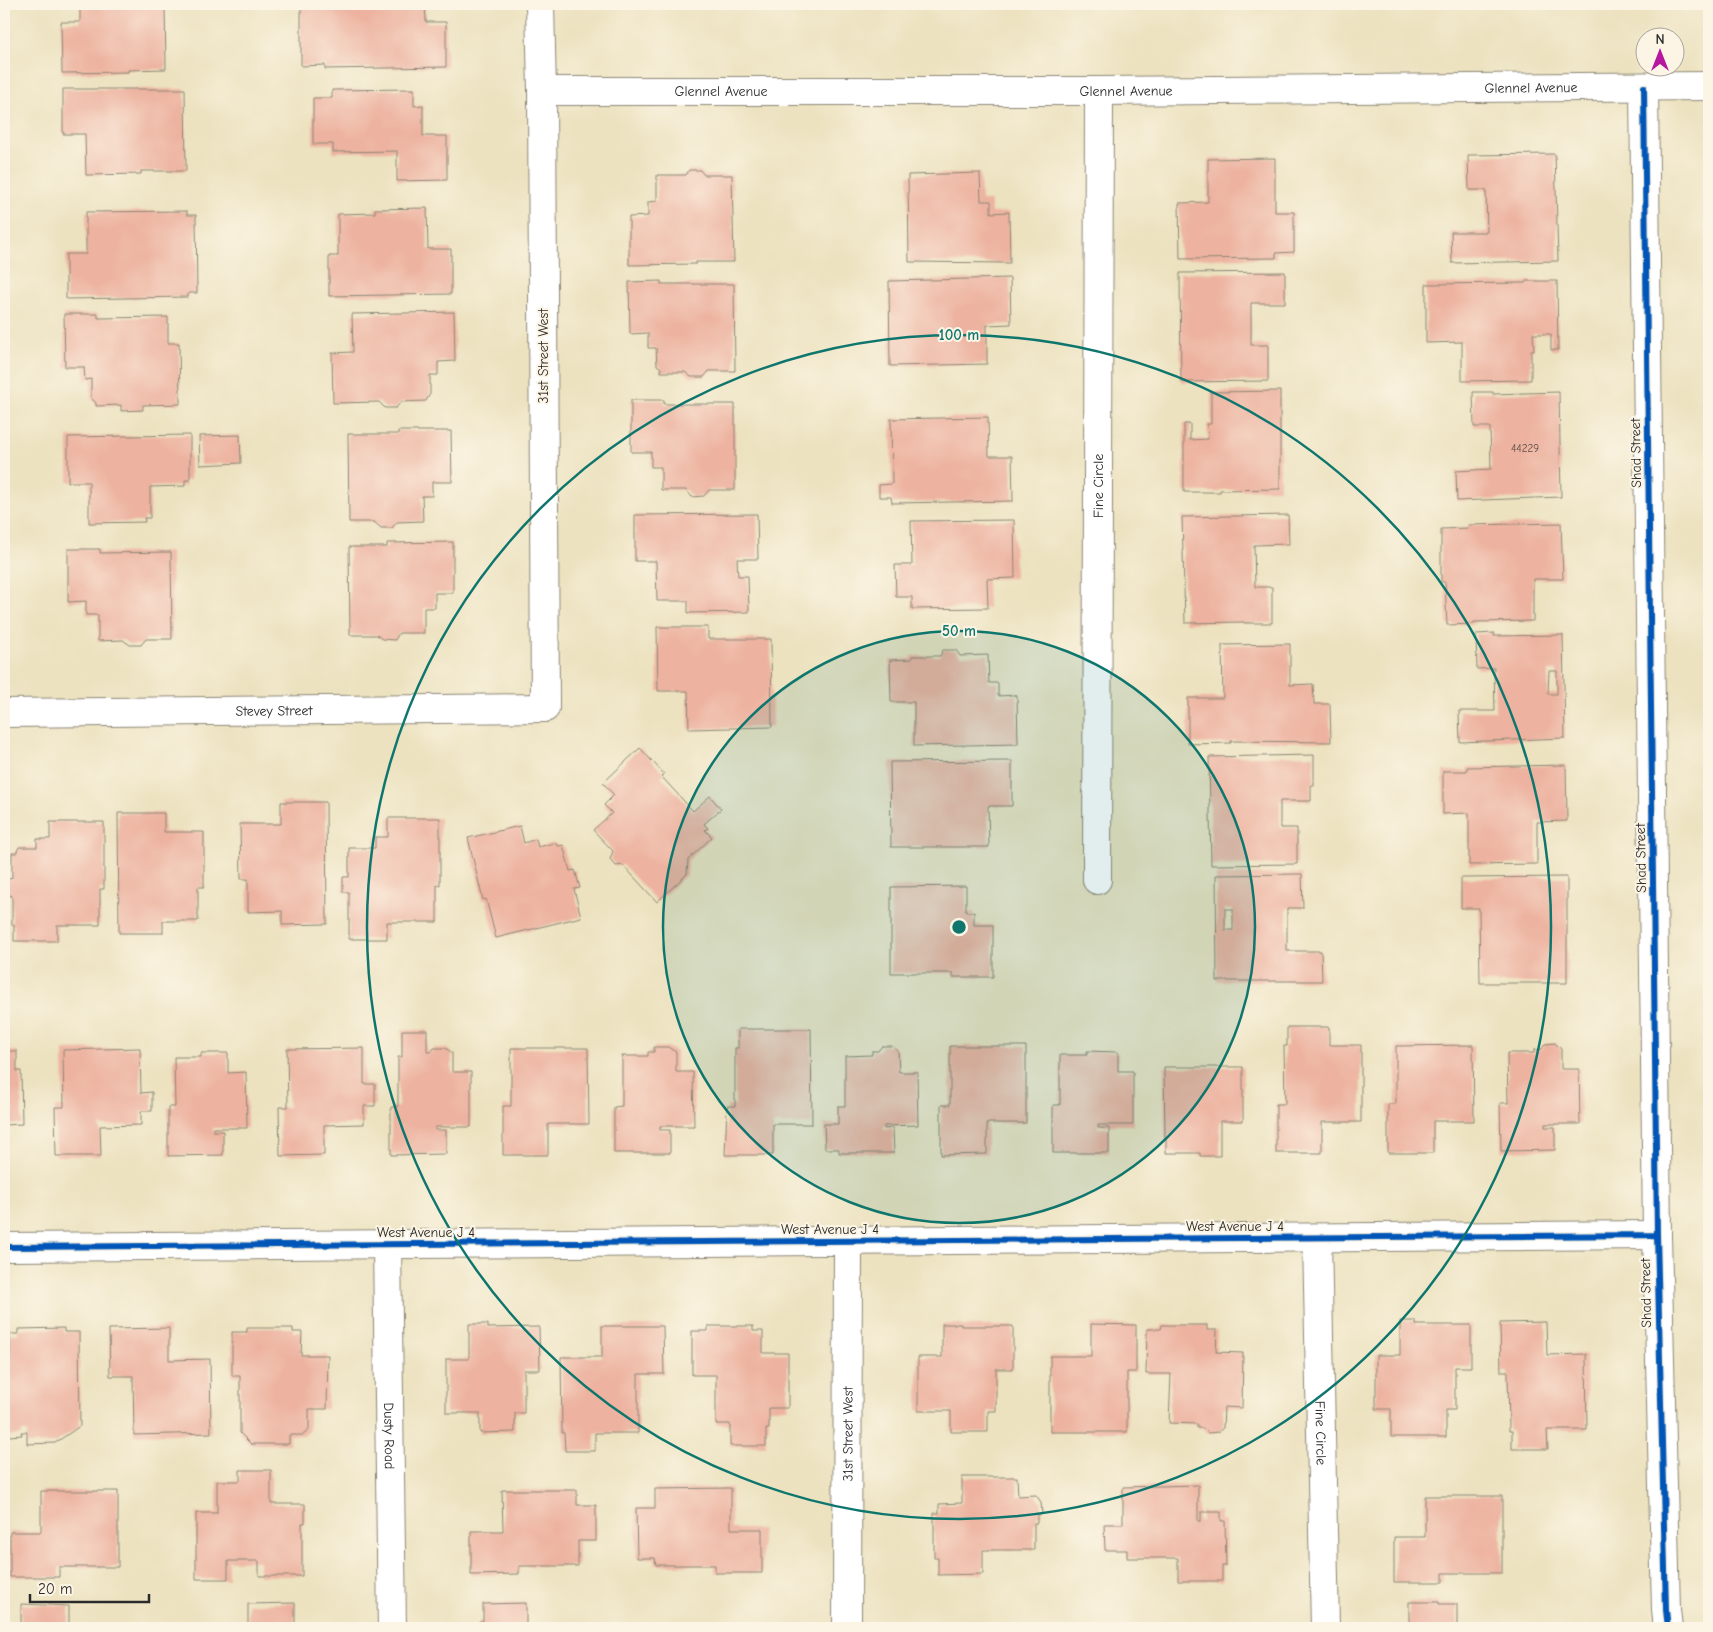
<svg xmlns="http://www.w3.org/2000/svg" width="1713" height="1632" font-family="'Comic Neue',sans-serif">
	<rect width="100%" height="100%" fill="#fcf5e5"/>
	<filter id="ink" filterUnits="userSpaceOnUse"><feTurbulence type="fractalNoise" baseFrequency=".02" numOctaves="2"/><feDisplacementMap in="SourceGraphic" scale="10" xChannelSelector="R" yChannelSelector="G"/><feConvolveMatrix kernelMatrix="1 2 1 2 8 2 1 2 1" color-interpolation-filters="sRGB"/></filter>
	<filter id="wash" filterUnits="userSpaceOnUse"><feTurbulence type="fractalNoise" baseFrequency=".0096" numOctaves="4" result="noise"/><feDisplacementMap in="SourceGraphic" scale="20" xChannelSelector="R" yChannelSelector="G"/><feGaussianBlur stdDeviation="1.12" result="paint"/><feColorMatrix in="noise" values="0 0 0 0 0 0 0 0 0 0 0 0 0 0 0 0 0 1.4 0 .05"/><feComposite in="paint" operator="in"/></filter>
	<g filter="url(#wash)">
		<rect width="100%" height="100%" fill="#ece2c0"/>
		<g id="blocks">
			<!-- building -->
			<path fill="#edb3a0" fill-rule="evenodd" d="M 89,4 L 165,4 L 166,69 L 128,70 L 128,72 L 62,73 L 61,22 L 80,22 L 80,7 L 89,7 Z
				M 301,4 L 425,4 L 426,22 L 446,22 L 446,67 L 325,69 L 325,65 L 301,66 Z
				M 63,89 L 185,89 L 186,171 L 141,171 L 141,174 L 86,175 L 85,134 L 63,134 Z
				M 414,89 L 414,106 L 423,105 L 423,136 L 447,136 L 447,180 L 397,181 L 397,151 L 333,152 L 333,144 L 313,144 L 313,98 L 332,98 L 332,90 Z
				M 1555,154 L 1558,261 L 1452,263 L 1451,232 L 1487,232 L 1486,190 L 1469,190 L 1468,155 Z
				M 1275,158 L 1275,212 L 1294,212 L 1294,252 L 1276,253 L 1276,258 L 1180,259 L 1179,203 L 1208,202 L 1208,159 Z
				M 689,170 L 700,170 L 704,175 L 732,175 L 734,262 L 696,262 L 696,264 L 629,265 L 629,217 L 648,216 L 648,202 L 657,201 L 657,175 L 686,175 Z
				M 980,173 L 981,201 L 991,201 L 991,213 L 1009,212 L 1010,263 L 909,262 L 908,175 Z
				M 427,208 L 428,249 L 451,249 L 451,294 L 329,296 L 329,256 L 338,256 L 338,214 L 375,213 L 375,209 Z
				M 187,211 L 187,215 L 196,215 L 197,293 L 188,293 L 188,297 L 66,299 L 66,254 L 86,254 L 86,212 Z
				M 1285,272 L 1285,303 L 1251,303 L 1251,345 L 1268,345 L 1268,381 L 1181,382 L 1180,273 Z
				M 1010,278 L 1011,324 L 987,325 L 987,364 L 890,366 L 889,281 Z
				M 661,281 L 661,284 L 734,284 L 735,371 L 709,371 L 704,377 L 691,377 L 685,372 L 661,372 L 661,368 L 657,365 L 656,348 L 648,348 L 648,333 L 630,334 L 629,282 Z
				M 1526,281 L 1557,281 L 1558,350 L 1551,350 L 1551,334 L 1533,334 L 1534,350 L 1531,350 L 1531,380 L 1462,381 L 1462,342 L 1426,343 L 1426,284 L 1526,283 Z
				M 454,312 L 455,361 L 438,362 L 438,375 L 430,375 L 430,394 L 426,401 L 401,402 L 396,408 L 385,408 L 379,402 L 333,403 L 332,353 L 353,352 L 352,314 Z
				M 64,314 L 98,314 L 98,318 L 168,317 L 168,343 L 179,343 L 180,404 L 143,405 L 143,410 L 121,411 L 121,405 L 96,406 L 96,403 L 91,398 L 91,379 L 85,380 L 84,367 L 65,367 Z
				M 1280,391 L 1280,489 L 1220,490 L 1220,492 L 1184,492 L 1184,424 L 1190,424 L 1190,440 L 1208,439 L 1207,424 L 1211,424 L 1211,392 Z
				M 1473,392 L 1493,392 L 1493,394 L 1559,392 L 1561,497 L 1457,501 L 1456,471 L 1491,469 L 1490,427 L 1474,427 Z
				M 631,400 L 664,400 L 664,404 L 735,404 L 735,490 L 709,490 L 704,496 L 692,497 L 686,490 L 661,490 L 661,467 L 651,467 L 651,452 L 631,452 Z
				M 988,417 L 989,456 L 1012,456 L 1013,501 L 892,503 L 891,497 L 879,497 L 879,485 L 892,484 L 891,419 Z
				M 398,431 L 451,431 L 452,482 L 432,482 L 432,496 L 422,496 L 423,521 L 397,522 L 392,528 L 381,528 L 374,522 L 349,522 L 348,434 L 398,434 Z
				M 190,435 L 190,480 L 185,480 L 185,486 L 150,487 L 150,518 L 144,518 L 145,522 L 89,523 L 89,482 L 68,482 L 68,437 Z
				M 240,435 L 241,463 L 200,465 L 199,436 Z
				M 757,514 L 758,559 L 737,559 L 738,576 L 748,576 L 749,612 L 688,613 L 688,601 L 657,601 L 656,561 L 635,561 L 635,515 Z
				M 1288,515 L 1289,544 L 1254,545 L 1255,587 L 1272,587 L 1272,623 L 1244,623 L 1244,622 L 1185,623 L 1182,517 Z
				M 1014,520 L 1015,578 L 987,579 L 988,608 L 912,609 L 912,597 L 896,597 L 895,565 L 912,565 L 911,521 Z
				M 1561,523 L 1563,579 L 1533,579 L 1533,621 L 1474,622 L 1474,624 L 1447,625 L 1445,582 L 1441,582 L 1441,529 L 1469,528 L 1468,525 Z
				M 453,542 L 453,593 L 435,593 L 435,608 L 424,608 L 424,633 L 399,633 L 395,640 L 382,639 L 377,635 L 350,635 L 349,547 L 387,547 L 387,543 Z
				M 68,549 L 100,549 L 100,553 L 171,552 L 172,639 L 146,639 L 141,645 L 130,645 L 123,640 L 98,641 L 98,615 L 86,615 L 86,601 L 68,602 Z
				M 657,627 L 708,627 L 708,639 L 771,639 L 772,727 L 689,729 L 688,691 L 658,691 Z
				M 1494,633 L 1494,636 L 1563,635 L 1565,738 L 1460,742 L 1459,711 L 1495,711 L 1494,668 L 1477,669 L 1476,634 ZM 1549,671 L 1557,671 L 1557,694 L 1548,694 Z
				M 1290,644 L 1290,685 L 1313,684 L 1314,704 L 1330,704 L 1331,742 L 1231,741 L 1231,743 L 1188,744 L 1188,698 L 1223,698 L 1222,645 Z
				M 943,650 L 956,650 L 960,656 L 988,655 L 989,683 L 998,683 L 998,696 L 1017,695 L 1018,744 L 914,746 L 914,702 L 891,702 L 890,660 L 912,659 L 912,656 L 940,656 Z
				M 640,748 L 664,774 L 661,776 L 693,811 L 710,796 L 721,809 L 704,824 L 708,828 L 705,830 L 712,837 L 688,860 L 687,874 L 657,902 L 623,865 L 616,866 L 610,859 L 613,851 L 593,830 L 612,813 L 604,805 L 614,795 L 603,783 Z
				M 1314,755 L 1314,785 L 1311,785 L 1311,801 L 1280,801 L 1280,828 L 1297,828 L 1297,864 L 1211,865 L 1209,757 Z
				M 1012,761 L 1012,806 L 988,806 L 989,847 L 891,847 L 890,762 Z
				M 1566,765 L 1567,821 L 1537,822 L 1537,864 L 1469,865 L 1469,813 L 1443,814 L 1443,771 L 1467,771 L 1467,767 Z
				M 281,802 L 326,802 L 327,924 L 282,925 L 282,911 L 248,912 L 248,879 L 241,879 L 240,824 L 281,824 Z
				M 118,813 L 164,813 L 164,832 L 204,832 L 204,887 L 198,887 L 198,921 L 163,921 L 163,933 L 119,933 Z
				M 388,818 L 440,818 L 440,885 L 437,885 L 437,922 L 387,922 L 387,939 L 349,939 L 349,892 L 343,892 L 343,877 L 349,877 L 349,848 L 375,848 L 375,837 L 388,837 Z
				M 50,822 L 104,822 L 104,889 L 100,889 L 100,925 L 57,925 L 57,941 L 14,941 L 14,925 L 12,925 L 12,896 L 5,893 L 6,880 L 12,878 L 12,853 L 16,853 L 19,847 L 37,847 L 37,839 L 50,839 Z
				M 520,826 L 524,843 L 536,839 L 538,847 L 554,843 L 559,846 L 563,845 L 570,871 L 575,870 L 580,888 L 574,889 L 581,917 L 496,938 L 486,899 L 483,900 L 468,838 Z
				M 1302,874 L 1303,908 L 1287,908 L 1287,951 L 1321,951 L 1322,981 L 1217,981 L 1216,875 ZM 1225,909 L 1233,909 L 1233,930 L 1225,930 Z
				M 1567,877 L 1567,983 L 1480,983 L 1479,908 L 1461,908 L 1461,878 Z
				M 966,886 L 966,912 L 974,912 L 974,925 L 993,925 L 993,977 L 953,977 L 953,973 L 891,973 L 891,887 Z
				M 1287,1027 L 1329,1027 L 1329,1045 L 1361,1045 L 1361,1122 L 1322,1122 L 1322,1153 L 1276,1153 L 1276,1104 L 1285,1104 L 1284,1046 L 1287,1046 Z
				M 738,1029 L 811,1029 L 812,1124 L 773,1124 L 773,1155 L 725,1155 L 727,1106 L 735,1106 L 735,1048 L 738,1048 Z
				M 402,1030 L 427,1030 L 427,1052 L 431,1052 L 434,1048 L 446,1048 L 452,1053 L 452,1072 L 471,1072 L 471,1127 L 435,1127 L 435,1130 L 446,1130 L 446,1154 L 391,1155 L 391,1107 L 398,1107 L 398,1057 L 402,1057 Z
				M 1555,1043 L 1561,1049 L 1561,1069 L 1579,1069 L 1580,1124 L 1545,1124 L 1545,1127 L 1555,1127 L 1555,1150 L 1501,1151 L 1500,1103 L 1508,1103 L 1507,1053 L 1534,1053 L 1534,1050 L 1542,1049 L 1545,1044 Z
				M 1473,1045 L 1474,1121 L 1433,1121 L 1433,1153 L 1388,1153 L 1388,1104 L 1396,1104 L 1396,1046 Z
				M 882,1046 L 892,1046 L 898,1051 L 899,1072 L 917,1072 L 918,1125 L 884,1126 L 884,1129 L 893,1128 L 894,1153 L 839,1153 L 839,1149 L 825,1149 L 824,1124 L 838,1124 L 838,1106 L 845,1106 L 845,1056 L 872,1055 L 872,1051 L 878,1051 Z
				M 950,1046 L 1026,1046 L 1026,1123 L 987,1123 L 987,1154 L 941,1155 L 941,1105 L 950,1105 Z
				M 654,1047 L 668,1047 L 676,1052 L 676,1072 L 693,1072 L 694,1126 L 660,1126 L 660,1130 L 670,1130 L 670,1153 L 614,1153 L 614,1107 L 622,1106 L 622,1056 L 648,1056 L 648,1052 L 654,1052 Z
				M 140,1048 L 141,1093 L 152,1092 L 152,1111 L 141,1111 L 141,1125 L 100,1126 L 101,1156 L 56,1156 L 55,1107 L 64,1107 L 63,1050 Z
				M 364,1048 L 364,1084 L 375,1084 L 375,1106 L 364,1106 L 364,1124 L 324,1125 L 324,1155 L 280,1156 L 279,1107 L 288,1107 L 287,1049 Z
				M 511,1048 L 588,1048 L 589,1124 L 548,1124 L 548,1155 L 503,1155 L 503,1106 L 511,1106 Z
				M 4,1051 L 17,1051 L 17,1071 L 21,1071 L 22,1124 L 4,1125 Z
				M 1087,1051 L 1118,1052 L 1118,1071 L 1133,1071 L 1133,1125 L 1098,1125 L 1098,1128 L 1109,1128 L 1109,1153 L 1053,1153 L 1053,1105 L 1060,1105 L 1060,1055 L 1087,1055 Z
				M 201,1053 L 228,1053 L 228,1073 L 246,1072 L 247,1128 L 213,1128 L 213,1131 L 223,1131 L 223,1155 L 168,1156 L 168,1107 L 175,1107 L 174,1057 L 201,1057 Z
				M 1164,1067 L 1243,1067 L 1243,1121 L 1220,1121 L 1220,1156 L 1200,1156 L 1200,1153 L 1166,1153 L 1166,1139 L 1165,1139 Z
				M 1400,1321 L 1416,1321 L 1416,1325 L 1471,1325 L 1471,1367 L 1455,1367 L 1455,1410 L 1446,1410 L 1446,1437 L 1391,1437 L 1391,1409 L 1376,1409 L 1376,1355 L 1400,1355 Z
				M 1546,1322 L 1547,1355 L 1586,1354 L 1587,1430 L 1547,1430 L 1548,1449 L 1512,1449 L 1512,1431 L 1509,1431 L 1508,1372 L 1501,1372 L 1500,1323 Z
				M 469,1324 L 488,1324 L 488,1328 L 539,1327 L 540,1370 L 524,1370 L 524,1413 L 515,1413 L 515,1432 L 480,1433 L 480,1413 L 446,1413 L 446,1359 L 469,1359 Z
				M 942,1324 L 961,1324 L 961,1326 L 1013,1326 L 1013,1369 L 996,1369 L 996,1411 L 988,1411 L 988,1432 L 951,1432 L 951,1411 L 918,1411 L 918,1357 L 942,1357 Z
				M 1091,1324 L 1136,1325 L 1136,1372 L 1127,1372 L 1127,1432 L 1050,1432 L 1050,1356 L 1091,1356 Z
				M 1162,1325 L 1207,1325 L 1207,1330 L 1217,1330 L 1216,1352 L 1243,1353 L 1242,1408 L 1224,1407 L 1223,1428 L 1218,1432 L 1208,1433 L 1203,1428 L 1197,1428 L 1197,1424 L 1169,1423 L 1171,1374 L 1146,1374 L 1147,1329 L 1161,1329 Z
				M 602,1326 L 663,1326 L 664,1374 L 638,1374 L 638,1433 L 595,1433 L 595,1451 L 565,1451 L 564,1433 L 562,1433 L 561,1357 L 602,1357 Z
				M 708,1326 L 753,1326 L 753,1331 L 763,1331 L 763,1353 L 788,1353 L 788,1408 L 769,1408 L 769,1429 L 766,1429 L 766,1446 L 730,1446 L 730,1424 L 716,1424 L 716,1375 L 692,1375 L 692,1331 L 708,1331 Z
				M 64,1328 L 64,1332 L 79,1332 L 80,1426 L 55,1443 L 27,1444 L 27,1432 L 21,1432 L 22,1435 L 9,1436 L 4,1431 L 4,1356 L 10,1356 L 10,1334 L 18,1334 L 18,1329 Z
				M 169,1328 L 169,1360 L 210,1359 L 211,1433 L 134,1435 L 133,1376 L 110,1376 L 109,1329 Z
				M 247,1328 L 293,1328 L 293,1332 L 302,1332 L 301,1355 L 328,1355 L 327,1409 L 309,1409 L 309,1430 L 303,1435 L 289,1435 L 289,1444 L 251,1444 L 240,1433 L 240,1376 L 232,1376 L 232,1332 L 247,1332 Z
				M 240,1470 L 271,1470 L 271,1504 L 305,1504 L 305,1523 L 302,1523 L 302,1576 L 259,1576 L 259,1561 L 228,1561 L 228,1579 L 196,1579 L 196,1513 L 217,1513 L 217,1481 L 240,1481 Z
				M 962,1477 L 1017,1477 L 1018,1496 L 1036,1495 L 1041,1502 L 1042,1514 L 1037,1516 L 1037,1523 L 1034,1523 L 1034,1550 L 983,1550 L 983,1574 L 938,1575 L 938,1558 L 934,1558 L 934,1513 L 939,1513 L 939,1504 L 962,1503 Z
				M 1198,1485 L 1198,1521 L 1201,1521 L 1201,1512 L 1221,1512 L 1221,1521 L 1225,1521 L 1226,1566 L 1222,1566 L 1222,1581 L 1178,1581 L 1178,1558 L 1127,1558 L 1127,1550 L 1105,1550 L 1104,1524 L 1123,1524 L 1123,1487 Z
				M 731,1488 L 731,1529 L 762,1529 L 762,1573 L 715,1573 L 715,1565 L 656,1565 L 655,1558 L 637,1558 L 636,1508 L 655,1508 L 655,1489 Z
				M 502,1490 L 577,1490 L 577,1505 L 596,1505 L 596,1541 L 578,1541 L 578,1566 L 519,1566 L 519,1574 L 471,1575 L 471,1531 L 503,1531 Z
				M 41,1491 L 118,1491 L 118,1567 L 59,1567 L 59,1577 L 10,1577 L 10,1532 L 41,1532 Z
				M 1425,1496 L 1502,1496 L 1502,1573 L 1443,1573 L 1443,1582 L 1394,1582 L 1394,1537 L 1425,1537 Z
				M 1409,1602 L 1439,1602 L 1439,1604 L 1457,1604 L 1457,1628 L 1409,1628 Z
				M 295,1603 L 295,1628 L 248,1628 L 248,1604 Z
				M 526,1603 L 526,1628 L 479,1628 L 479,1621 L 483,1621 L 483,1604 Z
				M 21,1604 L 69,1606 L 69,1628 L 21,1628 Z"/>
		</g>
	</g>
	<g filter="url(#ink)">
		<use href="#blocks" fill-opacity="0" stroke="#8c8676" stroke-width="1"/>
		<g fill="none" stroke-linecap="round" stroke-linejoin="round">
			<!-- minor casing -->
			<g stroke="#8c8676" stroke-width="30">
				<g id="minor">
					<path d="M 1644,87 L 1657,1235 L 1666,1610 L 1668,1628"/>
					<path id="s1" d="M 542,91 L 1099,91 L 1709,86"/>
					<path id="s2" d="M 4,713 L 545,708 L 542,91 L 540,4"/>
					<path id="s3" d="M 1097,880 L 1099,91"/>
					<path id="s4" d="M 1317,1238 L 1325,1628"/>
					<path id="s5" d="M 387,1244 L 392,1628"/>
					<path d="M 4,1247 L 1657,1235"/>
					<path id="s6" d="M 847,1628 L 848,1241"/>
				</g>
			</g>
			<!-- minor -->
			<use href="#minor" stroke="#fff" stroke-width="28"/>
			<!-- cycleway casing -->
			<g stroke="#fcf5e5" stroke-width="9">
				<path id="cycleway" d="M 1644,87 L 1657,1235 L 1666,1610 L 1668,1628
					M 4,1247 L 1657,1235"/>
			</g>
			<!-- cycleway -->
			<use href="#cycleway" stroke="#0057b8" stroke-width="6"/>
		</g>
	</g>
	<!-- distance rings -->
	<circle cx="959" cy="927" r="296" fill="#0f766e" fill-opacity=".12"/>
	<g fill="none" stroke="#0f766e" stroke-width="2.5">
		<circle cx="959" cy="927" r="296"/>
		<circle cx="959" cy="927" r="592"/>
	</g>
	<g text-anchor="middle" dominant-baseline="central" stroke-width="4" stroke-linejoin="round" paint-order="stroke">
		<!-- number labels -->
		<g font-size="11" fill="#5c4d48">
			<text x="1525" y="448">44229</text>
		</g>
		<!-- street labels -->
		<g font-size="14" fill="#2b2b2b" stroke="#fcf5e5">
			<text stroke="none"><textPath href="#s1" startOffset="989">Glennel Avenue</textPath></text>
			<text stroke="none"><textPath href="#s1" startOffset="179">Glennel Avenue</textPath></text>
			<text stroke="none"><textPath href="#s1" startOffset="584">Glennel Avenue</textPath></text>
			<text transform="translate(543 356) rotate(-90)">31st Street West</text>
			<text transform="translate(1636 453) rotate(-91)">Shad Street</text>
			<text stroke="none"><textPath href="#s3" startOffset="394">Fine Circle</textPath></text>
			<text stroke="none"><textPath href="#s2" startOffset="270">Stevey Street</textPath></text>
			<text transform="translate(1641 858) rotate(-91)">Shad Street</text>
			<text x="1235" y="1226">West Avenue J 4</text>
			<text x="830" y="1229">West Avenue J 4</text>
			<text x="426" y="1232">West Avenue J 4</text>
			<text transform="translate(1646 1293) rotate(-91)">Shad Street</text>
			<text stroke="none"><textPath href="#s4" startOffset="195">Fine Circle</textPath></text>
			<text stroke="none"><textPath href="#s6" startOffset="194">31st Street West</textPath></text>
			<text stroke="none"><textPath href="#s5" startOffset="192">Dusty Road</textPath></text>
		</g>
	</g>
	<circle cx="959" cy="927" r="8" fill="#0f766e" stroke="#fcf5e5" stroke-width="2.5"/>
	<g font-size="15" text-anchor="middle" font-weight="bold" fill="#0f766e" stroke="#fcf5e5" stroke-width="4" stroke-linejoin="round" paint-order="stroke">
		<text x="959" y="340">100 m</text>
		<text x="959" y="636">50 m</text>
	</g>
	<!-- margin -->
	<rect width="1713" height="1632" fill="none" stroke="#fcf5e5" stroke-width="20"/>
	<!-- north arrow -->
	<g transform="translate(1660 52)"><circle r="24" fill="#fcf5e5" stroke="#a8a49b"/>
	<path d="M0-4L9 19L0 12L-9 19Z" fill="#b5179e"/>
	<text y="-8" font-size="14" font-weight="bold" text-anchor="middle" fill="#2b2b2b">N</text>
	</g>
	<!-- scale -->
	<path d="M30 1594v8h119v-8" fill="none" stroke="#2b2b2b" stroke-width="2.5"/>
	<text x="38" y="1594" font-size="15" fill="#2b2b2b" stroke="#fcf5e5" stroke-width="4" paint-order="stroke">20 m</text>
</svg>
